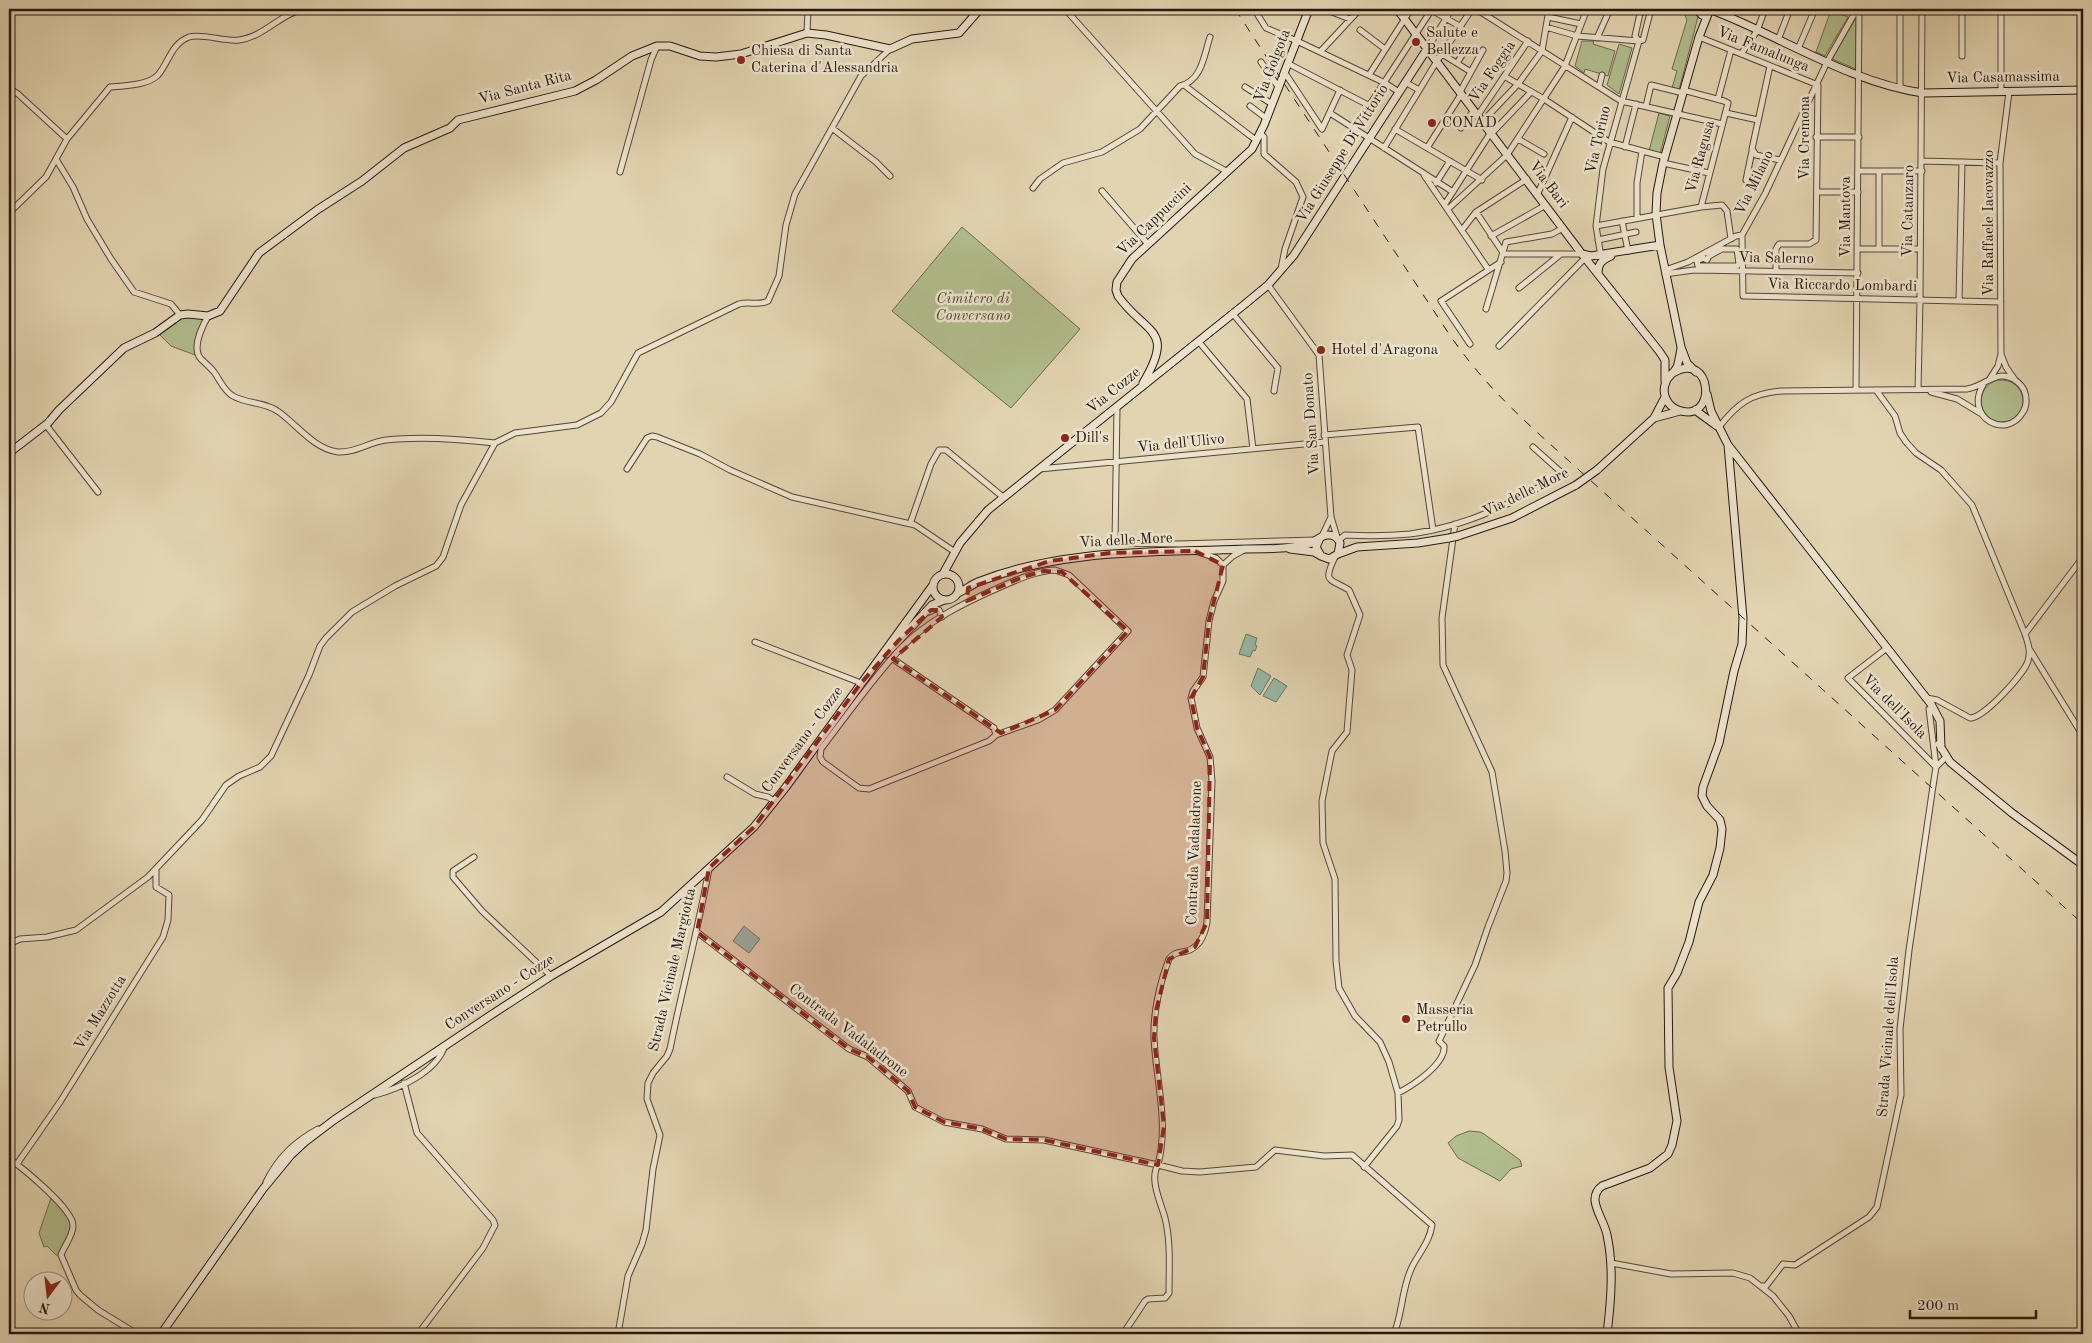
<svg xmlns="http://www.w3.org/2000/svg" width="2092" height="1343" font-family="'Old Standard TT',serif">
	<rect width="100%" height="100%" fill="#e2d4b1"/>
	<filter id="stains"><feTurbulence type="fractalNoise" baseFrequency=".004" numOctaves="4"/><feColorMatrix values="0 0 0 0 .2 0 0 0 0 .09 0 0 0 0 .02 0 0 0 .5 -.17"/></filter>
	<radialGradient id="worn" r=".72"><stop offset=".6" stop-color="#630" stop-opacity="0"/><stop offset="1" stop-color="#630" stop-opacity=".3"/></radialGradient>
	<!-- green -->
	<path fill="#b1bd8d" stroke="#6c6a4e" d="M 1679,9 L 1693,10 L 1698,17 L 1679,90 L 1672,88 L 1677,71 L 1672,69 L 1687,20 L 1684,13 Z
		M 1831,10 L 1848,17 L 1825,56 L 1816,52 Z
		M 1856,18 L 1856,69 L 1832,59 Z
		M 1582,41 L 1594,41 L 1593,44 L 1615,51 L 1608,76 L 1585,69 L 1584,73 L 1575,66 Z
		M 1619,44 L 1632,48 L 1619,94 L 1607,85 Z
		M 1659,113 L 1670,116 L 1660,154 L 1649,151 Z
		M 962,227 L 1080,329 L 1011,408 L 892,311 Z
		M 189,316 L 204,319 L 196,338 L 196,355 L 195,355 L 171,346 L 158,333 L 177,319 Z
		M1981 401a21 21 0 1 1 42 0a21 21 0 1 1-42 0Z
		M 1469,1131 L 1480,1132 L 1484,1134 L 1520,1160 L 1522,1166 L 1511,1169 L 1500,1181 L 1458,1158 L 1448,1143 L 1456,1136 Z
		M 51,1198 C 79,1220 72,1227 58,1255 L 56,1255 L 47,1246 L 44,1247 L 39,1233 Z"/>
	<!-- water -->
	<path fill="#96b9a6" stroke="#69786a" d="M 1246,634 L 1257,638 L 1255,645 L 1257,646 L 1255,651 L 1253,650 L 1250,657 L 1239,654 Z
		M 1258,668 L 1271,676 L 1260,695 L 1251,686 Z
		M 1274,678 L 1287,686 L 1276,702 L 1263,696 Z
		M 744,926 L 760,939 L 749,953 L 733,941 Z"/>
	<g fill="none" stroke-linecap="round" stroke-linejoin="round">
		<!-- street casing -->
		<g stroke="#554638" stroke-width="7">
			<path id="street" d="M 1065,9 L 1195,154 L 1228,172
				M 1254,9 L 1266,28 L 1297,41 L 1385,83 L 1399,92
				M 1324,9 L 1350,19
				M 1430,9 L 1461,27
				M 1476,9 L 1621,101 L 1722,124
				M 1548,17 L 1581,24
				M 1546,27 L 1577,36 L 1639,41
				M 1360,30 L 1385,49
				M 807,33 L 808,9
				M 1699,37 L 1818,85 L 1816,240 L 1809,244 L 1779,244 L 1776,249 L 1776,271
				M 1597,38 L 1610,9
				M 1778,40 L 1790,9
				M 1639,41 L 1643,40 L 1651,9
				M 1639,41 L 1635,36 L 1641,9
				M 1427,49 L 1452,9
				M 1798,49 L 1815,9
				M 1320,52 L 1360,9
				M 1442,54 L 1471,72
				M 1741,54 L 1757,31 L 1765,9
				M 1962,56 L 1962,9
				M 1261,62 L 1279,88
				M 1457,63 L 1464,52
				M 1289,64 L 1370,106
				M 1770,66 L 1752,149 L 1756,155 L 1780,160
				M 1285,73 L 1322,129
				M 1369,75 L 1411,9
				M 1504,76 L 1544,99 L 1609,142 L 1665,157
				M 1405,82 L 1419,90
				M 1184,85 L 1257,141
				M 1245,87 L 1272,104
				M 1599,87 L 1602,75
				M 9,88 L 18,94 L 67,139
				M 1900,88 L 1900,9
				M 1683,90 L 1724,101 L 1728,103 L 1701,207
				M 2001,92 L 2001,9
				M 1718,99 L 1731,50
				M 1250,106 L 1267,119
				M 1646,106 L 1651,85 L 1683,93
				M 1330,113 L 1453,192
				M 1726,113 L 1758,120
				M 1478,115 L 1528,41
				M 1446,117 L 1461,128 L 1474,110
				M 1483,121 L 1518,84 L 1542,51 L 1549,9
				M 832,128 L 876,162 L 890,176
				M 1322,129 L 1340,90
				M 1354,129 L 1432,9
				M 1395,129 L 1482,180
				M 1260,133 L 1264,137 L 1264,154 L 1296,182 L 1303,197 L 1285,249 L 1281,269
				M 1492,133 L 1531,92
				M 1816,137 L 1859,137
				M 1518,139 L 1544,154
				M 1625,147 L 1636,104
				M 1384,148 L 1437,61 L 1472,9
				M 1427,148 L 1460,96 L 1461,90 L 1483,50
				M 56,159 L 73,187 L 87,219 L 111,259 L 134,292 L 171,304 L 180,315
				M 1922,161 L 2000,163
				M 1663,163 L 1709,173
				M 1858,171 L 1922,171
				M 1879,171 L 1879,249
				M 620,172 L 651,60 L 657,46
				M 1424,175 L 1488,269
				M 1746,180 L 1752,151
				M 1436,183 L 1450,161
				M 1033,188 L 1040,179 L 1063,163 L 1102,152 L 1140,129 L 1180,86 C 1202,81 1204,55 1210,37
				M 1102,191 L 1147,243
				M 1817,192 L 1858,192
				M 1538,193 L 1572,117
				M 1445,204 L 1491,132
				M 1448,209 L 1507,155 L 1565,66 L 1587,9
				M 1476,212 L 1504,254
				M 9,213 L 46,177 L 67,139 L 110,87 C 124,86 149,85 158,75 C 169,62 171,44 189,37 C 202,33 225,42 239,40 C 264,37 281,13 305,9
				M 1637,218 L 1637,183 L 1642,151
				M 1622,221 L 1628,251
				M 1596,226 L 1701,207 L 1722,205 L 1727,211 L 1731,239
				M 1462,230 L 1476,212 L 1527,179
				M 1742,235 L 1743,296 L 2001,302
				M 1491,236 L 1546,205
				M 1598,240 L 1636,232
				M 1722,249 L 1737,249 L 1739,264 L 1737,266 L 1698,266 L 1697,261 L 1703,258 L 1707,260 L 1709,256 Z
				M 1858,249 L 1920,249
				M 1504,254 L 1582,254
				M 1601,257 L 1596,226 L 1603,169 L 1639,41
				M 1666,273 L 1668,269 L 1688,262 L 1736,236 L 1742,235 L 1765,194 L 1827,62 L 1857,9
				M 1665,274 L 1694,270 L 1858,273
				M 1268,285 L 1319,355 L 1331,517 L 1337,537
				M 1519,288 L 1561,254
				M 1959,301 L 1962,162
				M 1486,309 L 1506,242 L 1552,234 L 1563,228
				M 1233,314 L 1278,368 L 1274,391
				M 208,316 C 202,327 191,348 201,359 C 205,363 210,367 214,372 C 220,380 224,391 233,396 C 247,404 266,402 279,412 C 297,425 314,449 338,452 C 356,453 369,442 386,440 C 422,436 459,439 495,443
				M 1199,342 L 1247,399 L 1253,449
				M 1470,344 L 1441,301 L 1501,262
				M 1499,346 L 1586,257
				M 2001,354 L 2000,163 L 2009,92
				M 1989,380 L 1998,366 L 2001,354 L 2006,367 L 2015,380
				M 1856,390 L 1859,9
				M 1876,390 L 1895,416 L 1900,433 L 1906,442 L 1916,453 L 1941,470 L 1972,505 L 2025,634
				M 1918,390 L 1920,300 L 1922,9
				M 1931,392 L 1957,399 L 1980,413
				M 46,425 L 98,492
				M 1719,427 C 1738,403 1750,394 1781,391 L 1967,389 C 1981,387 1991,376 2002,376 C 2011,376 2020,382 2024,390 C 2027,397 2027,406 2023,412 C 2006,441 1964,417 1983,385
				M 1324,435 L 1418,427 L 1433,530
				M 627,469 L 647,438 L 652,436 L 657,437 L 700,454 L 730,470 L 792,497 L 915,525 L 955,552
				M 1039,469 L 1325,442
				M 910,524 L 931,464 L 939,450 L 946,450 L 1003,497
				M 1322,536 L 1331,517
				M 1339,540 L 1345,535 C 1366,536 1388,536 1410,534 C 1465,527 1516,503 1562,473 L 1533,447
				M 1108,543 L 1179,544 L 1315,540
				M 1115,543 L 1117,407
				M 1198,552 L 1216,558 L 1223,565 L 1233,556 L 1244,550
				M 1335,557 C 1322,584 1330,578 1349,590 L 1360,615 L 1347,655 L 1352,670 L 1347,732 L 1332,751 L 1322,801 L 1323,843 L 1335,879 L 1336,961 L 1339,988 L 1355,1016 L 1380,1042 L 1389,1062 L 1398,1093 L 1399,1120 L 1397,1126 L 1364,1167
				M 1055,570 L 1069,575 L 1128,631 L 1055,710 L 1038,720 L 996,735 L 989,741 L 869,789 L 859,788 L 823,762 L 820,757 L 821,749 C 847,715 872,679 901,648 C 927,621 964,603 998,588 C 1016,580 1035,571 1055,570 Z
				M 929,612 L 935,609 L 939,610 L 942,617
				M 755,642 L 861,683
				M 1887,648 L 1848,678 L 1936,767
				M 2030,650 L 2083,736
				M 893,659 L 994,728 L 996,735
				M 1927,698 L 1937,700 L 1970,718 C 1983,719 2024,674 2028,661 C 2031,651 2028,643 2025,634 L 2083,557
				M 1929,709 L 1936,766
				M 727,777 L 755,794 L 768,797 L 775,802
				M 474,857 L 453,871 L 453,877 L 482,911 L 551,976
				M 697,932 L 849,1049 L 868,1057 L 908,1091 L 915,1107 L 944,1122 L 982,1129 L 1006,1139 L 1044,1140 L 1158,1165 C 1169,1122 1156,1081 1154,1038 C 1153,1013 1160,982 1169,959 C 1174,952 1179,953 1187,951 C 1200,947 1205,934 1207,922 L 1212,781 L 1210,757 L 1197,728 L 1191,698 L 1193,691 L 1203,677 L 1209,621 L 1214,601 L 1223,581 L 1223,565
				M 9,944 L 20,939 L 47,937 L 76,930 L 148,877 L 202,820 L 226,785 L 239,776 L 260,767 L 271,756 L 309,675 L 320,646 L 326,638 L 352,612 L 395,586 L 436,566 L 443,557 L 461,505 L 495,443 L 515,433 L 577,425 L 601,413 L 611,402 L 638,353 L 739,304 C 749,301 759,306 768,301 L 779,276 L 786,225 L 795,194 L 861,76 L 890,49
				M 404,1083 L 417,1133 L 493,1220 L 495,1225 L 483,1248 L 418,1334
				M 1398,1093 C 1412,1086 1446,1064 1444,1046 L 1439,1041 L 1440,1039 L 1475,965 L 1488,927 L 1506,881 L 1507,873 L 1505,851 L 1492,772 L 1443,665 L 1442,618 L 1455,524
				M 375,1095 C 400,1088 437,1072 445,1045
				M 9,1159 C 23,1168 74,1210 73,1226 C 73,1236 64,1246 61,1255 L 76,1290 L 80,1295 L 98,1310 L 137,1334
				M 17,1164 L 60,1102 L 163,937 L 168,920 L 169,895 L 156,887 L 156,870
				M 266,1182 C 278,1158 294,1142 318,1129
				M 1611,1263 L 1671,1274 L 1733,1273 L 1750,1278 L 1773,1296 L 1789,1316 L 1799,1334
				M 1761,1286 L 1766,1286 L 1783,1264 L 1795,1265 L 1869,1217 L 1877,1207 L 1901,1095 L 1900,1029 L 1909,950 L 1933,786 L 1936,767 L 1947,756
				M 618,1334 L 628,1276 L 642,1244 L 646,1230 L 653,1169 L 660,1135 L 647,1099 L 648,1083 L 653,1073 L 667,1056 L 670,1049 C 682,989 698,930 709,869
				M 1123,1334 L 1145,1301 L 1148,1299 L 1165,1298 L 1169,1293 C 1169,1268 1171,1242 1165,1218 C 1161,1203 1149,1179 1158,1165 L 1182,1171 L 1200,1172 L 1256,1167 L 1275,1150 L 1324,1156 L 1352,1155 L 1432,1225 C 1430,1241 1419,1253 1412,1267 C 1401,1290 1403,1312 1394,1334"/>
		</g>
		<!-- secondary casing -->
		<g stroke="#261710" stroke-width="9">
			<path id="secondary" d="M 1397,9 L 1582,254 L 1659,351 L 1665,360 L 1665,382
				M 1697,9 L 1702,15
				M 1709,9 C 1777,34 1850,83 1923,93 L 2083,90
				M 1582,254 L 1591,256 L 1660,245
				M 1598,274 C 1598,263 1602,260 1611,256
				M 1696,372 L 1687,363 L 1681,347 L 1660,245 L 1656,214 L 1657,193 L 1663,163 L 1699,37 L 1710,9
				M 1673,373 C 1713,349 1718,425 1678,410 C 1667,406 1661,393 1666,382 C 1668,376 1674,373 1677,367 C 1679,361 1680,354 1681,348
				M 1143,383 C 1176,328 1146,335 1118,296 L 1116,290 L 1117,282 L 1132,259 L 1252,149 L 1264,125 L 1309,9
				M 1707,394 L 1711,411 L 1728,445 L 1931,704 L 1940,721 L 1941,748
				M 1695,410 L 1717,426
				M 1654,418 L 1680,411
				M 9,453 L 48,423 L 59,410 L 124,348 L 155,333 L 180,315 L 188,314 L 208,316 L 220,311 L 259,253 L 317,210 L 362,181 L 404,148 L 450,128 L 458,120 L 575,91 L 596,80 L 632,56 L 657,46 L 670,46 L 700,56 L 716,57 L 741,54 L 807,33 L 826,35 L 890,49 L 912,39 L 959,33 L 980,9
				M 1597,470 L 1654,418 L 1665,397
				M 1458,536 L 1512,518 L 1576,485
				M 1290,549 L 1314,552 L 1321,556
				M 1338,554 L 1357,547 L 1418,543 L 1449,538
				M933 587a13 13 0 1 1 26 0a13 13 0 1 1-26 0Z
				M 943,574 L 960,543 L 988,510 L 1245,304 L 1268,285 L 1294,255 L 1427,49
				M 958,593 C 965,590 971,585 978,582 C 1063,548 1155,553 1245,549 C 1266,549 1288,549 1309,544 C 1316,542 1321,534 1329,535 C 1335,535 1338,538 1340,543 L 1338,554 L 1329,559 L 1321,556 L 1316,547 L 1320,538
				M 886,654 L 932,605 L 944,600
				M 1939,744 L 1950,762 L 2012,813 L 2083,865
				M 161,1334 L 263,1189 L 291,1155 L 305,1142 L 334,1120 L 488,1017 L 551,976 L 661,912 L 754,827 L 786,787 L 933,585
				M 1607,1334 C 1611,1301 1614,1267 1607,1235 C 1604,1218 1585,1199 1602,1186 L 1650,1168 L 1668,1154 L 1672,1145 L 1677,1121 L 1669,1067 L 1668,988 L 1677,973 L 1689,942 L 1699,902 L 1713,875 L 1720,848 L 1722,829 L 1720,820 L 1707,806 L 1702,796 L 1703,787 L 1719,743 L 1734,671 L 1742,644 L 1743,618 L 1728,445"/>
		</g>
		<!-- street -->
		<use href="#street" stroke="#ece3cc" stroke-width="5"/>
		<!-- secondary -->
		<use href="#secondary" stroke="#ece3cc" stroke-width="7"/>
		<!-- rail -->
		<path stroke="#261710" stroke-width="1" stroke-dasharray="9 9" stroke-linecap="butt" d="M 1235,9 L 1449,334 C 1475,372 1505,403 1539,434 L 2083,924"/>
		<!-- secondary-bridge casing -->
		<g stroke="#261710" stroke-width="9" stroke-linecap="butt">
			<path id="secondary-bridge" d="M 1576,485 L 1597,470
				M 1449,538 L 1458,536"/>
		</g>
		<!-- secondary-bridge -->
		<use href="#secondary-bridge" stroke="#ece3cc" stroke-width="7"/>
	</g>
	<!-- marked area -->
	<path fill="#8f2418" fill-opacity="0.2" stroke="#8f2418" stroke-width="4" stroke-dasharray="10 6" stroke-linejoin="round" d="M 1195,551 L 1223,565 L 1209,621 L 1203,677 L 1191,698 L 1197,728 L 1210,757 L 1207,922 L 1195,947 L 1169,959 L 1156,1011 L 1154,1038 L 1164,1126 L 1158,1165 L 1044,1140 L 1006,1139 L 982,1129 L 944,1122 L 915,1107 L 908,1091 L 868,1057 L 849,1049 L 697,932 L 709,868 L 754,827 L 861,683 L 898,641 L 931,610 L 939,610 L 942,617 L 893,659 L 1001,733 L 1055,710 L 1128,631 L 1062,572 L 1044,571 L 1023,577 L 967,601 L 968,588 L 1050,561 L 1110,553 Z"/>
	<!-- markers -->
	<g fill="#8f2418" stroke="#ece3cc" stroke-width="2">
		<circle cx="1416" cy="42" r="5"/>
		<circle cx="741" cy="60" r="5"/>
		<circle cx="1432" cy="123" r="5"/>
		<circle cx="1321" cy="350" r="5"/>
		<circle cx="1065" cy="438" r="5"/>
		<circle cx="1406" cy="1019" r="5"/>
	</g>
	<g text-anchor="middle" dominant-baseline="central" stroke-width="5" stroke-linejoin="round" paint-order="stroke">
		<!-- poi labels -->
		<g font-size="15" fill="#261710" stroke="#ece3cc" text-anchor="start">
			<text x="1426" y="33">Salute e<tspan x="1426" dy="17">Bellezza</tspan></text>
			<text x="751" y="51">Chiesa di Santa<tspan x="751" dy="17">Caterina d'Alessandria</tspan></text>
			<text x="1442" y="123">CONAD</text>
			<text x="1331" y="350">Hotel d'Aragona</text>
			<text x="1075" y="438">Dill's</text>
			<text x="1416" y="1010">Masseria<tspan x="1416" dy="17">Petrullo</tspan></text>
		</g>
		<!-- street labels -->
		<g font-size="15" fill="#261710" stroke="#ece3cc">
			<text transform="translate(1763 50) rotate(22)">Via Famalunga</text>
			<text transform="translate(1273 66) rotate(-69)">Via Golgota</text>
			<text transform="translate(1493 72) rotate(-56)">Via Foggia</text>
			<text transform="translate(2003 78) rotate(-1)">Via Casamassima</text>
			<text transform="translate(525 88) rotate(-15)">Via Santa Rita</text>
			<text transform="translate(1805 138) rotate(-90)">Via Cremona</text>
			<text transform="translate(1599 140) rotate(-77)">Via Torino</text>
			<text transform="translate(1343 154) rotate(-58)">Via Giuseppe Di Vittorio</text>
			<text transform="translate(1701 157) rotate(-75)">Via Ragusa</text>
			<text transform="translate(1755 183) rotate(-64)">Via Milano</text>
			<text transform="translate(1548 185) rotate(53)">Via Bari</text>
			<text transform="translate(1909 211) rotate(-89)">Via Catanzaro</text>
			<text transform="translate(1846 217) rotate(-90)">Via Mantova</text>
			<text transform="translate(1155 220) rotate(-44)">Via Cappuccini</text>
			<text transform="translate(1989 223) rotate(-90)">Via Raffaele Iacovazzo</text>
			<text transform="translate(1776 259) rotate(1)">Via Salerno</text>
			<text transform="translate(1842 286) rotate(1)">Via Riccardo Lombardi</text>
			<text transform="translate(1114 391) rotate(-39)">Via Cozze</text>
			<text transform="translate(1312 424) rotate(-94)">Via San Donato</text>
			<text transform="translate(1181 444) rotate(-6)">Via dell'Ulivo</text>
			<text transform="translate(1526 493) rotate(-26)">Via delle More</text>
			<text transform="translate(1126 541) rotate(-3)">Via delle More</text>
			<text transform="translate(1894 707) rotate(45)">Via dell'Isola</text>
			<text transform="translate(803 740) rotate(-54)">Conversano - Cozze</text>
			<text transform="translate(1195 853) rotate(-88)">Contrada Vadaladrone</text>
			<text transform="translate(673 970) rotate(-77)">Strada Vicinale Margiotta</text>
			<text transform="translate(500 993) rotate(-33)">Conversano - Cozze</text>
			<text transform="translate(101 1013) rotate(-58)">Via Mazzotta</text>
			<text transform="translate(848 1031) rotate(37)">Contrada Vadaladrone</text>
			<text transform="translate(1889 1037) rotate(-86)">Strada Vicinale dell'Isola</text>
		</g>
		<!-- park labels -->
		<g font-size="15" font-style="italic" fill="#504936" stroke="#ece3cc">
			<text x="973" y="299">Cimitero di<tspan x="973" dy="17">Conversano</tspan></text>
		</g>
	</g>
	<!-- margin -->
	<rect width="2092" height="1343" fill="none" stroke="#e2d4b1" stroke-width="30"/>
	<rect x="10" y="10" width="2072" height="1323" fill="none" stroke="#261710" stroke-width="2.5"/>
	<rect x="15" y="15" width="2062" height="1313" fill="none" stroke="#261710"/>
	<!-- north arrow -->
	<g transform="translate(48 1296) rotate(195)"><circle r="24" fill="#ece3cc" stroke="#9d9181"/>
	<path d="M0-4L9 19L0 12L-9 19Z" fill="#8f2418"/>
	<text y="-8" font-size="14" font-weight="bold" text-anchor="middle" fill="#261710">N</text>
	</g>
	<!-- scale -->
	<path d="M1910 1310v8h126v-8" fill="none" stroke="#261710" stroke-width="2.5"/>
	<text x="1917" y="1310" font-size="15" fill="#261710" stroke="#ece3cc" stroke-width="4" paint-order="stroke">200 m</text>
	<rect width="100%" height="100%" filter="url(#stains)"/>
	<rect width="100%" height="100%" fill="url(#worn)"/>
</svg>
